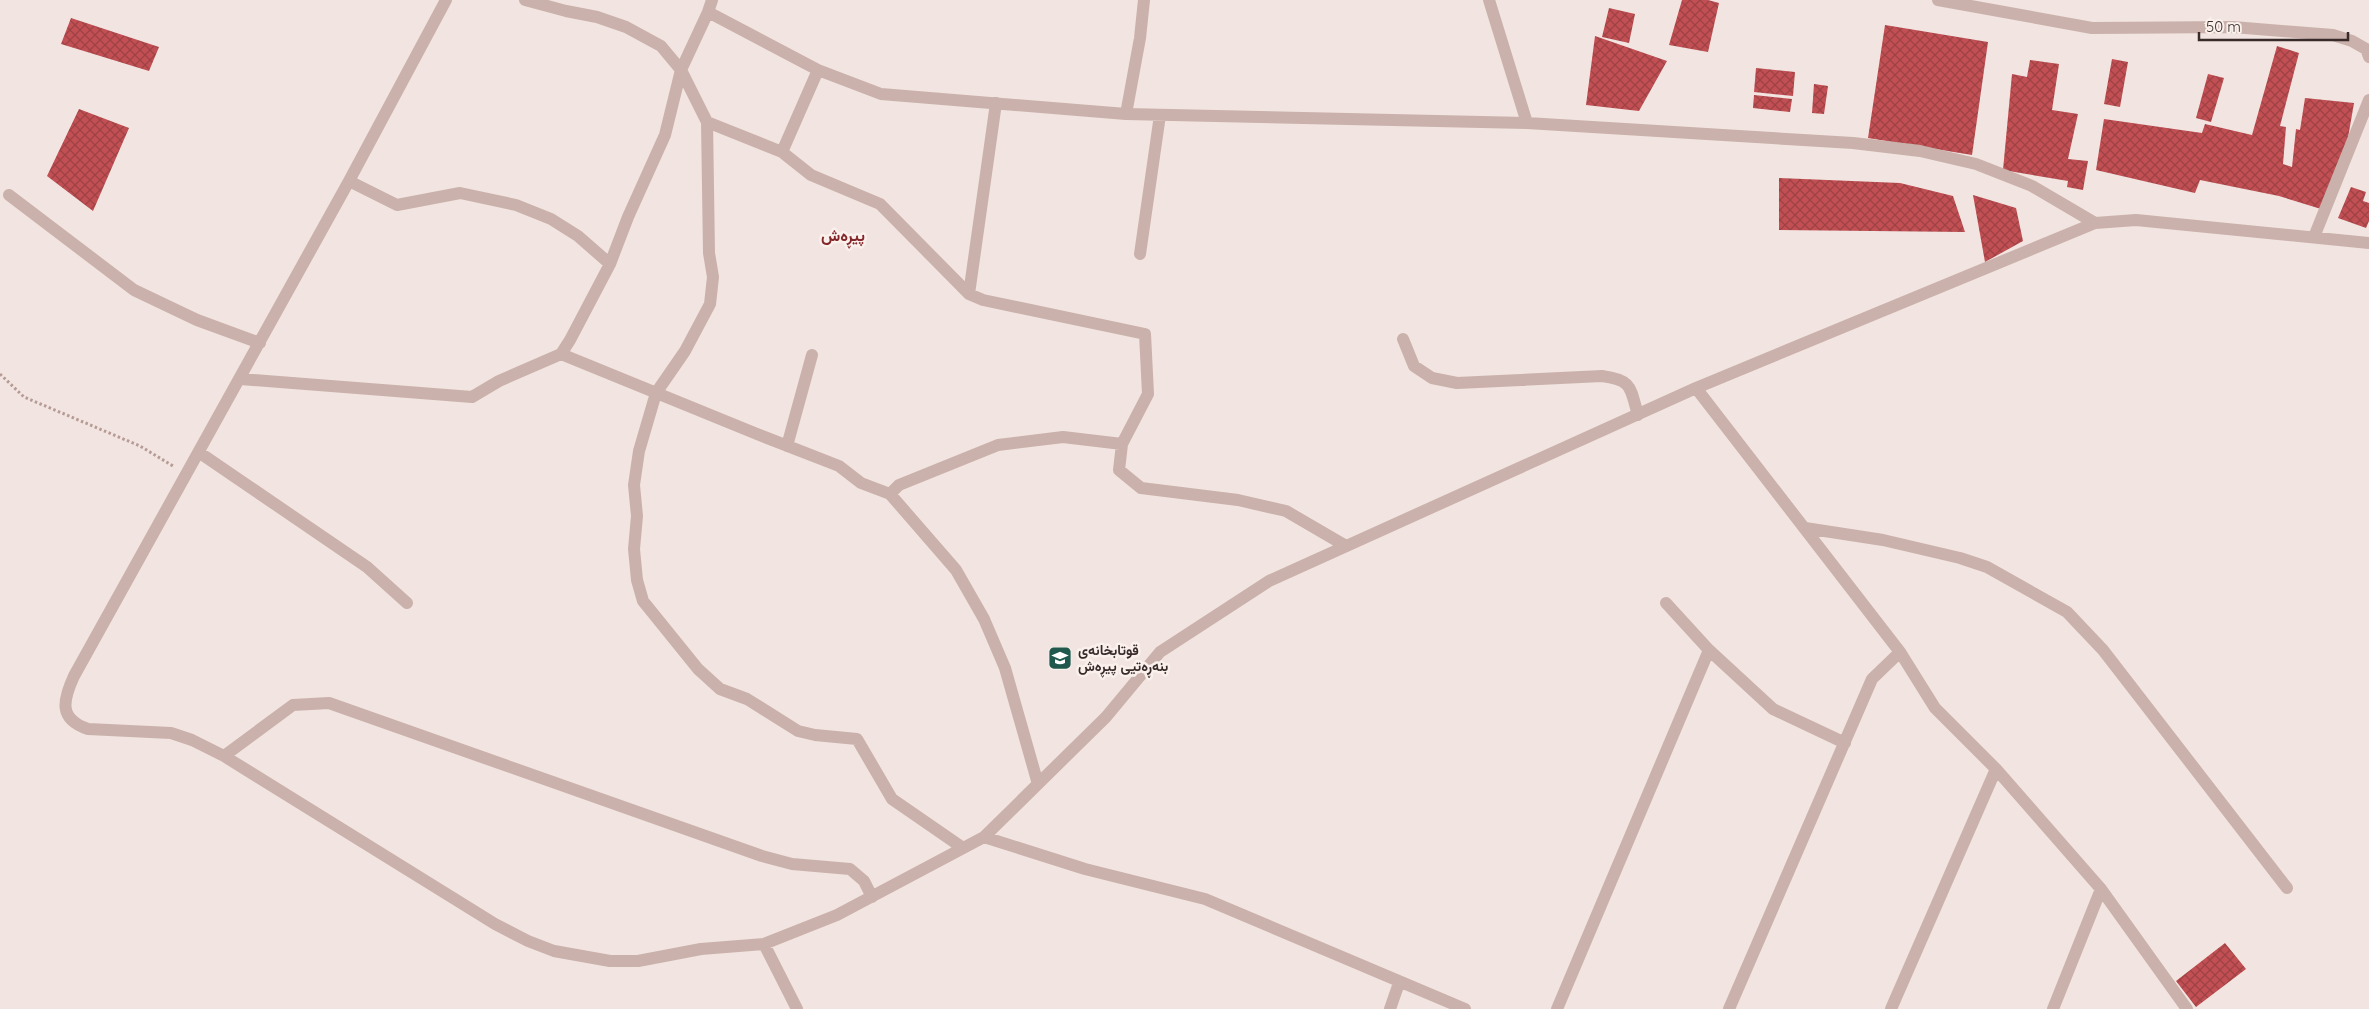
<svg xmlns="http://www.w3.org/2000/svg" width="2369" height="1009" font-family="Quicksand,Vazirmatn,sans-serif">
	<defs>
		<pattern id="building-cross-hatch" width="8" height="8" patternUnits="userSpaceOnUse" patternTransform="scale(1.25)"><rect width="8" height="8" fill="#c14f53"/><path d="M0 0l8 8M0 8l8-8" fill="none" stroke="#9e4245"/></pattern>
	</defs>
	<rect width="100%" height="100%" fill="#f2e4e0"/>
	<!-- building -->
	<path fill="url(#building-cross-hatch)" d="M 1682,0 L 1708,0 L 1719,3 L 1708,52 L 1669,45 Z
		M 1609,8 L 1635,14 L 1629,43 L 1602,37 Z
		M 71,18 L 159,47 L 149,71 L 61,44 Z
		M 1885,25 L 1988,42 L 1972,155 L 1868,138 Z
		M 1595,36 L 1667,61 L 1639,111 L 1586,105 Z
		M 2277,46 L 2299,53 L 2280,126 L 2286,127 L 2283,164 L 2292,167 L 2296,129 L 2300,130 L 2305,98 L 2354,103 L 2348,138 L 2321,209 L 2279,196 L 2200,180 L 2195,193 L 2096,170 L 2104,119 L 2202,133 L 2205,124 L 2252,135 Z
		M 2112,59 L 2128,62 L 2120,107 L 2104,104 Z
		M 2030,60 L 2059,64 L 2052,110 L 2078,114 L 2068,159 L 2088,161 L 2083,190 L 2067,187 L 2068,181 L 2003,170 L 2012,74 L 2027,77 Z
		M 1756,68 L 1795,72 L 1793,96 L 1754,92 Z
		M 2208,74 L 2224,78 L 2211,122 L 2196,118 Z
		M 1814,84 L 1828,86 L 1824,114 L 1812,113 Z
		M 1754,95 L 1792,99 L 1790,112 L 1753,108 Z
		M 79,109 L 129,128 L 93,211 L 47,176 Z
		M 1779,178 L 1900,183 L 1953,196 L 1965,232 L 1779,230 Z
		M 2351,187 L 2366,192 L 2363,201 L 2369,203 L 2369,221 L 2366,228 L 2338,218 Z
		M 1973,195 L 2016,208 L 2023,241 L 1985,262 Z
		M 2225,943 L 2246,969 L 2196,1007 L 2176,981 Z"/>
	<g fill="none" stroke-linecap="round" stroke-linejoin="round">
		<!-- path -->
		<path stroke="#b69b96" stroke-width="3" stroke-dasharray="2.5 2.5" stroke-linecap="butt" d="M 0,374 L 24,397 L 140,446 L 173,466"/>
		<!-- minor -->
		<path stroke="#cab1ac" stroke-width="12" d="M 446,0 L 349,181 L 74,676 C 63,700 58,719 88,729 L 171,733 L 192,740 L 224,756 L 495,924 L 528,941 L 554,951 L 610,961 L 638,961 L 701,949 L 764,944 L 837,915 L 984,837 L 1106,717 L 1160,652 L 1269,581 L 1696,388 L 2095,223 L 2136,220 L 2369,243
			M 525,0 L 566,11 L 597,17 L 626,27 L 661,46 L 681,70 L 707,122 L 709,253 L 713,277 L 710,304 L 685,351 L 656,393 L 639,451 L 634,485 L 637,516 L 634,549 L 637,580 L 643,601 L 698,669 L 720,689 L 747,699 L 798,731 L 815,735 L 857,739 L 892,799 L 963,848
			M 1489,0 L 1527,123
			M 1938,0 L 2092,28 L 2233,27 L 2333,35 L 2352,41 L 2366,49 L 2369,57
			M 708,12 L 818,70
			M 1126,114 L 1140,38 L 1144,0
			M 707,122 L 782,152 L 818,70 L 881,94 L 1126,114 L 1527,123 L 1853,143 L 1920,151 L 1976,164 L 2032,186 L 2095,223
			M 782,152 L 811,175 L 880,204 L 969,294 L 983,300 L 1145,334 L 1148,394 L 1122,444 L 1119,470 L 1141,488 L 1238,500 L 1286,511 L 1346,546
			M 349,181 L 397,205 L 460,193 L 516,205 L 551,219 L 578,236 L 610,264
			M 9,195 L 134,290 L 197,320 L 260,343
			M 2314,237 L 2369,100
			M 1140,254 L 1160,115
			M 969,294 L 996,103
			M 1403,339 L 1414,366 L 1432,378 L 1457,383 L 1602,376 C 1633,380 1630,388 1638,415
			M 561,354 L 757,434 L 839,466 L 861,483 L 890,494 L 956,570 L 984,619 L 1005,668 L 1038,784
			M 240,379 L 472,397 L 499,381 L 561,354 L 570,340 L 610,264 L 628,217 L 665,135 L 681,70 L 708,12 L 712,0
			M 1696,388 L 1900,652 L 1935,708 L 1996,769 L 2101,889 L 2187,1009
			M 787,446 L 812,355
			M 200,453 L 367,567 L 407,603
			M 890,494 L 899,485 L 998,445 L 1063,437 L 1122,444
			M 1805,528 L 1883,540 L 1960,558 L 1987,567 L 2067,612 L 2103,650 L 2287,888
			M 1666,603 L 1709,650 L 1773,709 L 1845,743
			M 224,756 L 293,705 L 329,703 L 762,856 L 792,864 L 850,869 L 864,881 L 872,897
			M 984,837 L 1085,869 L 1205,899 L 1465,1009
			M 764,944 L 797,1009
			M 1390,1009 L 1399,983
			M 1557,1009 L 1709,650
			M 1729,1009 L 1872,679 L 1900,652
			M 1891,1009 L 1996,769
			M 2053,1009 L 2101,889"/>
	</g>
	<!-- icons -->
	<defs>
		<g id="school-square" transform="scale(1.25)"><rect x="-9" y="-9" width="18" height="18" rx="4" fill="#21584d" stroke="#faf0ec"/><path d="M0-5L7-2L0 1L-7-2ZM-4 1L0 2.5L4 1V4Q0 6-4 4Z" fill="#fff"/></g>
	</defs>
	<g fill-rule="evenodd">
		<use href="#school-square" x="1060" y="658"/>
	</g>
	<g text-anchor="middle" dominant-baseline="central" stroke-width="5" stroke-linejoin="round" paint-order="stroke">
		<!-- poi labels -->
		<g font-size="14" font-weight="bold" fill="#382b2a" stroke="#faf0ec" text-anchor="start">
			<text x="1078" y="650">قوتابخانەی<tspan x="1078" dy="16">بنەڕەتیی پیڕەش</tspan></text>
		</g>
		<!-- quarter labels -->
		<g font-size="16" font-weight="bold" fill="#84272b" stroke="#faf0ec">
			<text x="843" y="235">پیڕەش</text>
		</g>
	</g>
	<!-- scale -->
	<path d="M2199 32v8h149v-8" fill="none" stroke="#382b2a" stroke-width="2.5"/>
	<text x="2206" y="32" font-size="15" fill="#382b2a" stroke="#faf0ec" stroke-width="4" paint-order="stroke">50 m</text>
</svg>
